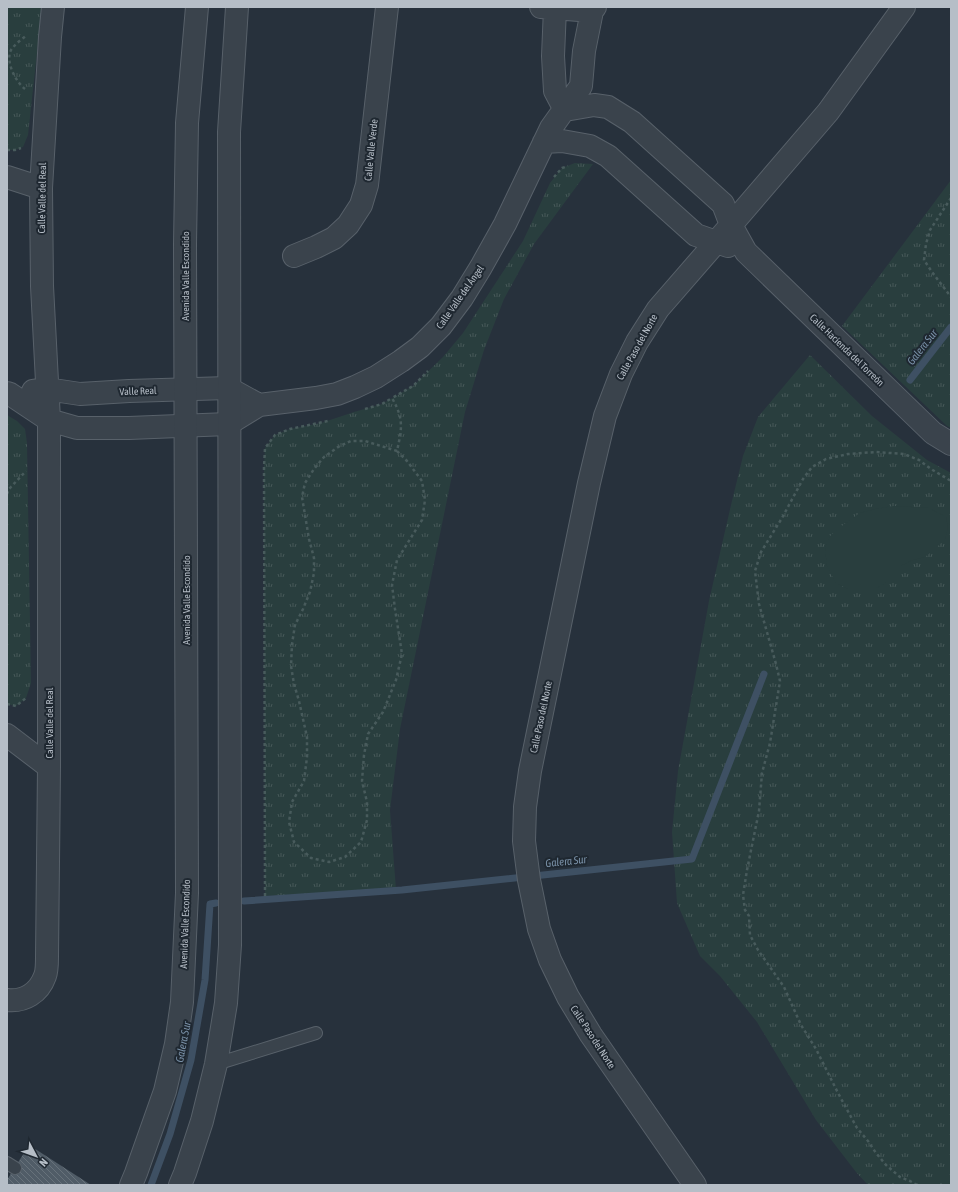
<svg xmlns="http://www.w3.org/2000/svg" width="958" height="1192" font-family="'Asap Condensed',sans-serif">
	<defs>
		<pattern id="grass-tufts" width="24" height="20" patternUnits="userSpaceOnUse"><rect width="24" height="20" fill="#293e3e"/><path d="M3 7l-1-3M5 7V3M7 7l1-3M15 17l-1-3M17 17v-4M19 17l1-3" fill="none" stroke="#465858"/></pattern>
		<pattern id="building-back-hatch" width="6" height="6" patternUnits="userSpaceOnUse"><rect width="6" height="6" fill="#505c67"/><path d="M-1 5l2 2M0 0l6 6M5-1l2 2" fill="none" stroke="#67727b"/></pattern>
	</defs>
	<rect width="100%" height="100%" fill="#27313c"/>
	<!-- grass -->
	<path fill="url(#grass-tufts)" d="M 7,7 L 42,7 L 28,135 L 23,147 L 15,150 L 7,150 Z
		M 575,163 L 593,164 L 534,244 L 504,299 L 484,350 L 465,412 L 400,729 L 390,810 L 396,890 L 265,896 L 264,467 L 265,448 L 275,435 L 290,429 L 321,423 L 354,412 L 382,404 L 413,386 L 443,357 L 463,333 L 523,241 L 550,183 L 562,168 Z
		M 951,180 L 951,428 L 947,426 L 842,326 Z
		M 810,355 L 872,416 L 927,460 L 951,473 L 951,1185 L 868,1185 L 856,1172 L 816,1120 L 757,1022 L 720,976 L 700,956 L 677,903 L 672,832 L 678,771 L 709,601 L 731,505 L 743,456 L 758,417 Z
		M 7,415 L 17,421 L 25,429 L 27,443 L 31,683 L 26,698 L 16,706 L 7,704 Z"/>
	<!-- pitch -->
	<path fill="#293e3e" d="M 894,506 L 929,508 L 946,517 L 948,528 L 945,539 L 936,548 L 925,557 L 913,560 L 902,565 L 885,583 L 875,589 L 848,589 L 836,583 L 827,566 L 825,548 L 830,536 L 843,525 L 860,513 L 875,509 Z"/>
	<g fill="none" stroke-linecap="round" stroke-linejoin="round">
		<!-- stream -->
		<path stroke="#3e5063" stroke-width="7" d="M 910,380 L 951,327
			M 244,901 L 402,890 L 692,859 L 764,674
			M 151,1185 L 170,1134 L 191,1060 L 205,980 L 210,904 L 216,903"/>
	</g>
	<!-- building -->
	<path fill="url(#building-back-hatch)" d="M 29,1145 L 91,1185 L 7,1185 L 7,1180 Z"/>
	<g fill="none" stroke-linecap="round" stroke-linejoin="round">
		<!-- service casing -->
		<g stroke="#58616a" stroke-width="14">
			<path id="service" d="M 216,1064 L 316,1033
				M 7,1163 L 15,1168"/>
		</g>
		<!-- minor casing -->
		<g stroke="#58616a" stroke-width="24">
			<path id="minor" d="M 541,7 L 592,11
				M 555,8 L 553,56 L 555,91 L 565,110
				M 565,110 L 594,105 L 608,107 L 632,122 L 723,204 L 731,225 L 746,252 L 933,433 L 951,444
				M 544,142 L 562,141 L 590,146 L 608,156 L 696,235 L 728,246
				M 7,177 L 41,188
				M 294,256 L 316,247 L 334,238 L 348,225 L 361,205 L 367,185 L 387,7
				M 33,391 L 47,389 L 80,394 L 129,391 L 228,388 L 259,405
				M 7,393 L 10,394 L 49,420 L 77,428 L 129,428 L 228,424 L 259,405 L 316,398 L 337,394 L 355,387 L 376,377 L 401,361 L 420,347 L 441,326 L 462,298 L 481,267 L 505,224 L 551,128 L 581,86 L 584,51 L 592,11 L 595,7
				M 7,735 L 49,767
				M 7,1000 C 24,1002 39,993 45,976 C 47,971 47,963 47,957 L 49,767 L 49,420 L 42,286 L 41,188 L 50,37 L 53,7
				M 695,1185 L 591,1035 L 568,997 L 550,960 L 539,929 L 529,880 L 524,841 L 525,807 L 530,771 L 589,483 L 605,416 L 621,374 L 637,342 L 658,309 L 731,225 L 828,112 L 904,7"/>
		</g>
		<!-- tertiary casing -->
		<g stroke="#58616a" stroke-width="24">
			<path id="tertiary" d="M 131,1185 L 136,1173 L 165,1091 L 176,1044 L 182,1002 L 187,893 L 185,244 L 187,123 L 197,7
				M 180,1185 L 185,1173 L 202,1121 L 216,1064 L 226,1003 L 230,945 L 229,132 L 237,7"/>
		</g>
		<!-- path -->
		<path stroke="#485b5c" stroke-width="2.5" stroke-dasharray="3 3" stroke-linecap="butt" d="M 25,89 C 16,82 5,62 11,50 C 15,44 22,39 27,35
			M 7,150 L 15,150 L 21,148
			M 554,177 L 562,168 L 568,166
			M 951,198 L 930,230 L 926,244 L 924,260 L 932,272 L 951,297
			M 365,409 L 382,404 L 392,398
			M 397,451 L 365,441 L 351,441 L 338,447 L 324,457 L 314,469 L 305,483 L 302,497 L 309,539 L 314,558 L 314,573 L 310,592 L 303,609 L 295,625 L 292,644 L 291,666 L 294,684 L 299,701 L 307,737 L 307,757 L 304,781 L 292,802 L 289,822 L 294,842 L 311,858 L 329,862 L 345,857 L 361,842 L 367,820 L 367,802 L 362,781 L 364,755 L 368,734 L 383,712 L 396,680 L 402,654 L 395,609 L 392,585 L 397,560 L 422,520 L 425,500 L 422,481 L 407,461 L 397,451 C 402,428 404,419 392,398 L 413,386 L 428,371
			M 7,494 L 9,489 L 26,471
			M 7,704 L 16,706 L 26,698
			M 265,896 L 264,467 L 265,448 L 275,435 L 290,429 L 328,421
			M 917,1185 L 910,1181 L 900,1177 L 886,1165 L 876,1153 L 868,1141 L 857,1128 L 838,1093 L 816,1049 L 801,1025 L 784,987 L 758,950 L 750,935 L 749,916 L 745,910 L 743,895 L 747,870 L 759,811 L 762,773 L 770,743 L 780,681 L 776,664 L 759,604 L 755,571 L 761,552 L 782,518 L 803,479 L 812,467 L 826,459 L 848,454 L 876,452 L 904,454 L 919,460 L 931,469 L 951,481"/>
		<!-- service -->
		<use href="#service" stroke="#3a434c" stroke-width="12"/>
		<!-- minor -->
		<use href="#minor" stroke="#3a434c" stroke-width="22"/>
		<!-- tertiary -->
		<use href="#tertiary" stroke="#3a434c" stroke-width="22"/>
	</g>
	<g text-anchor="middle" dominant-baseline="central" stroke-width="4" stroke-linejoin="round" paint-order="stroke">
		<!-- street labels -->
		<g font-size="10" fill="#b6bec7" stroke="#1f2831">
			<text transform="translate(371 150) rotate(-84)">Calle Valle Verde</text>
			<text transform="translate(42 198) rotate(-89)">Calle Valle del Real</text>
			<text transform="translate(185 276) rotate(-90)">Avenida Valle Escondido</text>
			<text transform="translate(460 297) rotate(-55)">Calle Valle del Ángel</text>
			<text transform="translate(637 347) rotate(-61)">Calle Paso del Norte</text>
			<text transform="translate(847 350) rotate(44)">Calle Hacienda del Torreón</text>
			<text transform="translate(138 391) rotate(-2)">Valle Real</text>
			<text transform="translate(186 600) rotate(-90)">Avenida Valle Escondido</text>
			<text transform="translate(541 717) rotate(-78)">Calle Paso del Norte</text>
			<text transform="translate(49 723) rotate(-90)">Calle Valle del Real</text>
			<text transform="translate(185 924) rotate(-88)">Avenida Valle Escondido</text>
			<text transform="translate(593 1037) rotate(57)">Calle Paso del Norte</text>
		</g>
		<!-- water labels -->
		<g font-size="11" font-style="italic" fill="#7a91a8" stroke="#1f2831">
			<text transform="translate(922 347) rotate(-52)">Galera Sur</text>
			<text transform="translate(566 861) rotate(-6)">Galera Sur</text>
			<text transform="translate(183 1042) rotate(-79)">Galera Sur</text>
		</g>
	</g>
	<!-- border -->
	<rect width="958" height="1192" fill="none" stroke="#b6bec7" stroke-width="16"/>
	<!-- north arrow -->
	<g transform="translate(36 1156) rotate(131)" stroke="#1f2831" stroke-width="3" paint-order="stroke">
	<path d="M0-3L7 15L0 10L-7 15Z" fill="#b6bec7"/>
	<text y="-6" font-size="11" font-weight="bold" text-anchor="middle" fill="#b6bec7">N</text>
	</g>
</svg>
